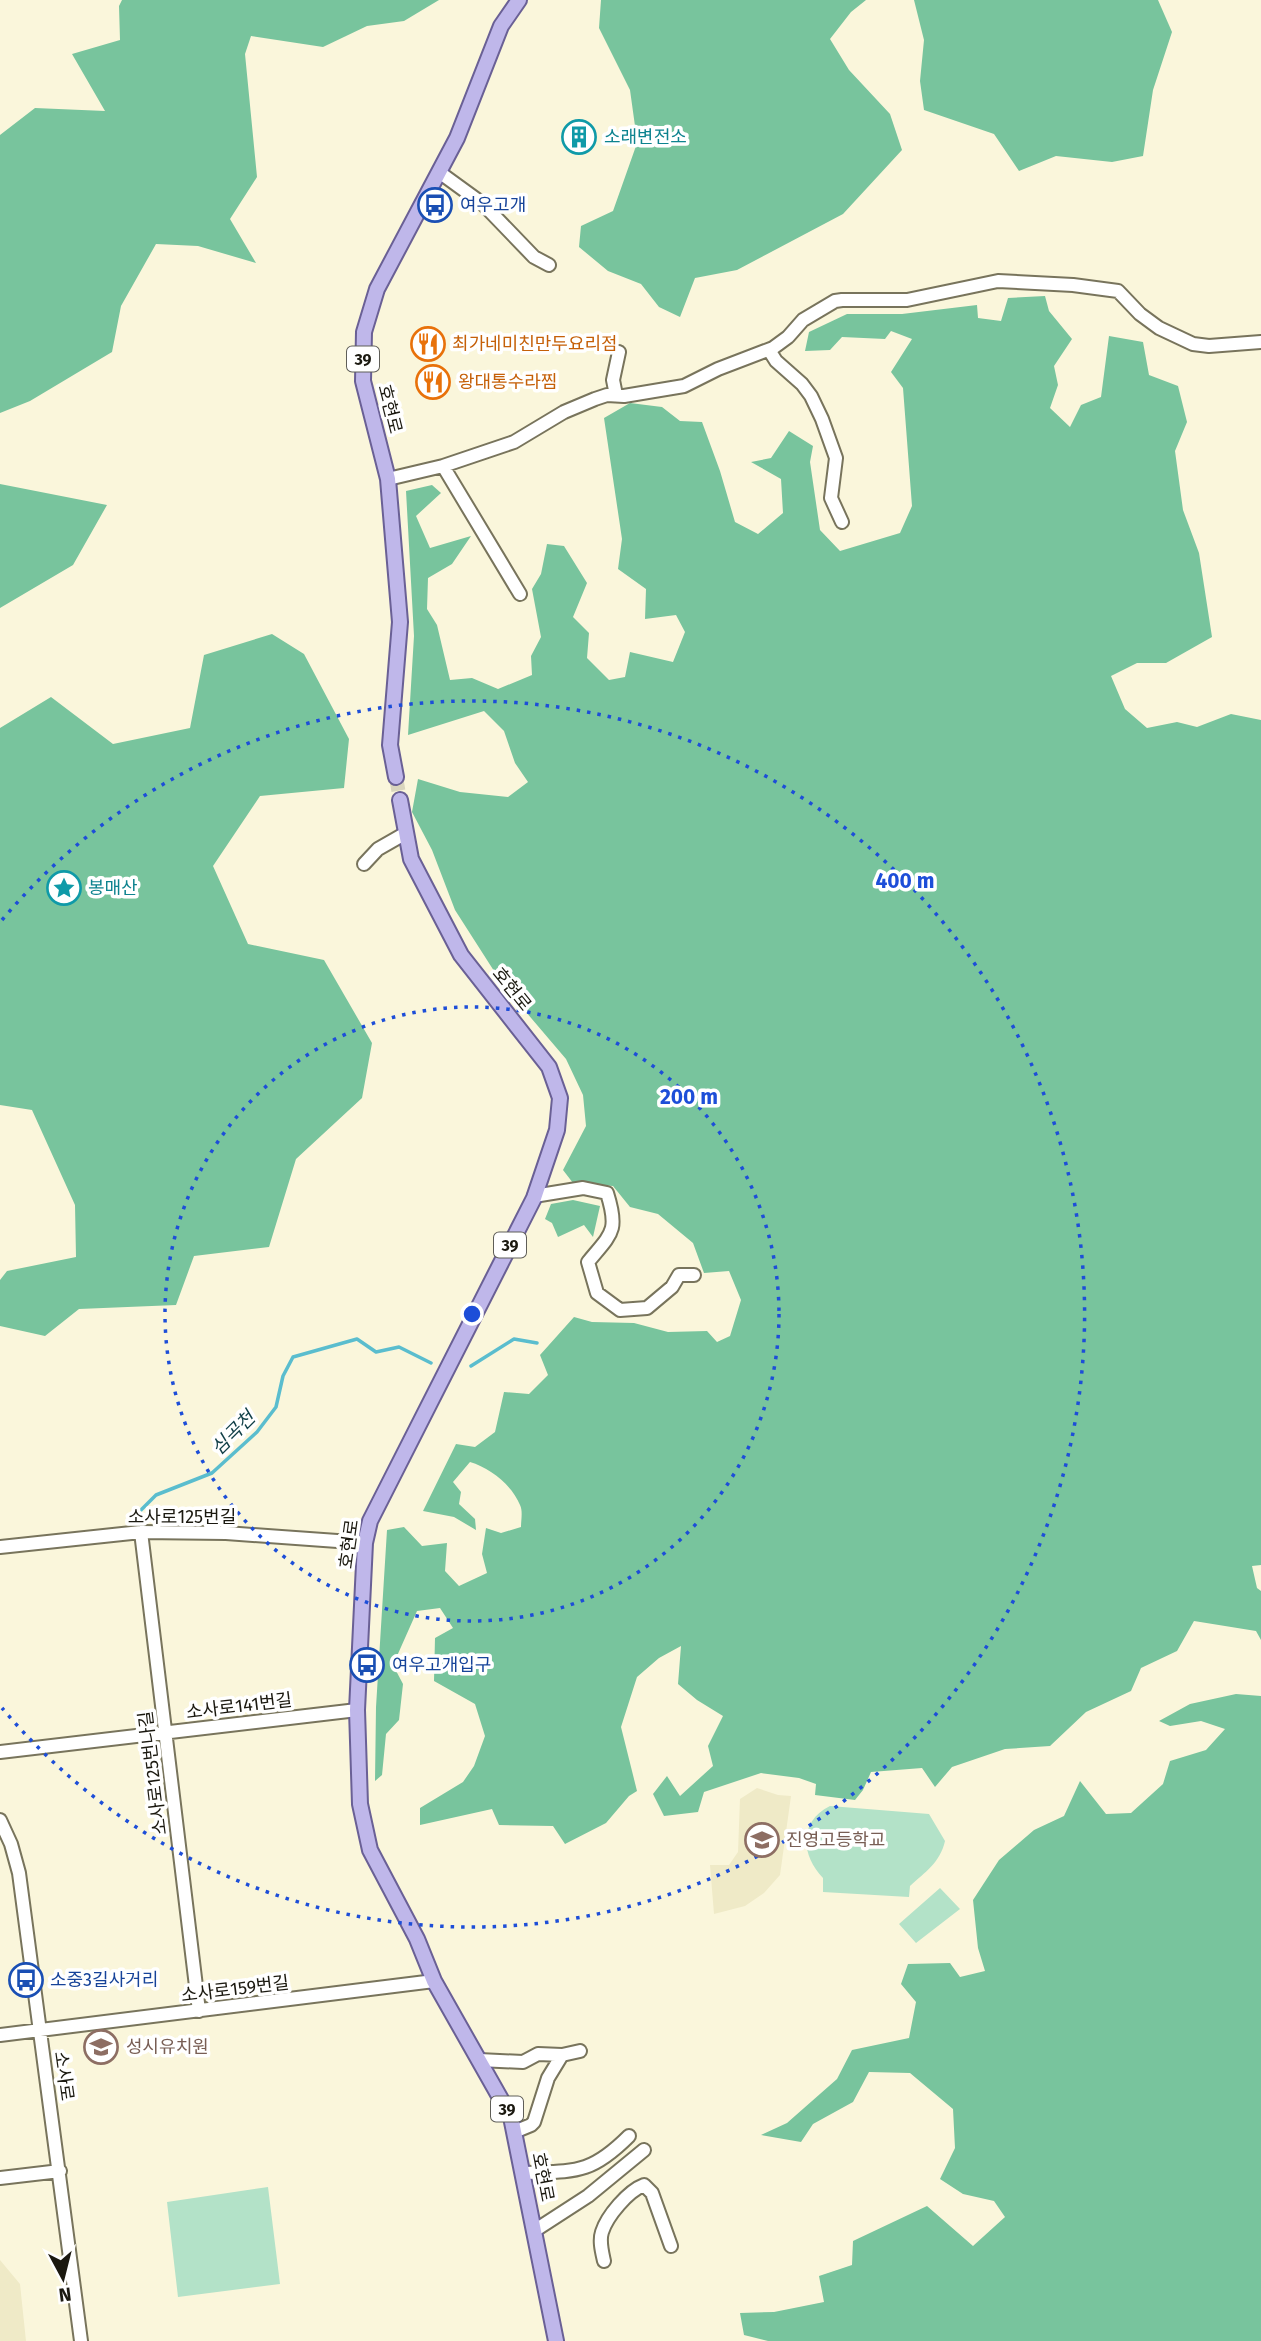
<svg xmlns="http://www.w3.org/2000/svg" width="1261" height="2341" font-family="'Fira Sans','Noto Sans KR',sans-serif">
	<rect width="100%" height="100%" fill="#faf6db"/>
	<!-- built -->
	<path fill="#efeac7" d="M 757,1788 L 778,1795 L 791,1796 L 780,1875 L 764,1893 L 745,1906 L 714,1914 L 710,1865 L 729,1865 L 738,1852 L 740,1799 Z
		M 0,2260 L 20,2284 L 26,2341 L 0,2341 Z"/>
	<!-- green -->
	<path fill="#b3e2c8" d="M 830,1806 L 929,1814 L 945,1841 C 940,1863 925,1872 910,1886 L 909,1897 L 823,1892 L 823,1878 C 801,1855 798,1822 830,1806 Z
		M 940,1888 L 960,1909 L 916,1943 L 899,1924 Z
		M 268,2187 L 280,2284 L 178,2297 L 167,2202 Z"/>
	<!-- forest -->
	<path fill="#78c49d" d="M 122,0 L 439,0 L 404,21 L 367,26 L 323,47 L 251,36 L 245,54 L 257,177 L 230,219 L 256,263 L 198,246 L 156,244 L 121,306 L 112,352 L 30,401 L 0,413 L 0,135 L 35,108 L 105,111 L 72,54 L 120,40 L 119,6 Z
		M 601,0 L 866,0 L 851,12 L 830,39 L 849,70 L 890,114 L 902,150 L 843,214 L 737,270 L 695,278 L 680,317 L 659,307 L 641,284 L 608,271 L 579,247 L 581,226 L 613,211 L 636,146 L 635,126 L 630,90 L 599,28 Z
		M 914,0 L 1158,0 L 1172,32 L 1153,90 L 1143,156 L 1112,162 L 1056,156 L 1019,171 L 994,134 L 924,110 L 920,81 L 924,40 Z
		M 1045,296 L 1049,311 L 1072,339 L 1054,366 L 1058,385 L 1050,408 L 1070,427 L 1081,405 L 1101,397 L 1109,336 L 1143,342 L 1149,375 L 1178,386 L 1187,422 L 1175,451 L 1183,510 L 1199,553 L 1212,637 L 1166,663 L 1137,663 L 1111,676 L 1125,709 L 1147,728 L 1177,722 L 1197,727 L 1231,714 L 1261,720 L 1261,1565 L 1252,1566 L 1257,1588 L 1261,1591 L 1261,1640 L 1256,1631 L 1194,1621 L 1177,1651 L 1141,1668 L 1131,1691 L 1086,1712 L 1050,1746 L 1005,1749 L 952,1767 L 935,1787 L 922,1768 L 871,1772 L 863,1790 L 855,1800 L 815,1795 L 816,1784 L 799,1778 L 761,1773 L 704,1792 L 698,1812 L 664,1816 L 653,1794 L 667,1776 L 680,1796 L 713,1766 L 708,1746 L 723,1716 L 697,1700 L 678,1684 L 681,1646 L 659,1658 L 637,1677 L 621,1727 L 637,1791 L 629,1796 L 606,1823 L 565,1844 L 553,1826 L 499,1825 L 492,1809 L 420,1825 L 420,1808 L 463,1782 L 474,1766 L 485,1736 L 475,1704 L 434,1681 L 435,1638 L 453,1628 L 440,1608 L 417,1611 L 393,1665 L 403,1684 L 399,1720 L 386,1734 L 382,1775 L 375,1781 L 376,1707 L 387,1530 L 404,1527 L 422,1546 L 447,1543 L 445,1571 L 459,1586 L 487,1573 L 482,1554 L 486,1528 L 501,1533 L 521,1527 C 521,1520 523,1511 520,1505 C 512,1485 490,1468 470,1462 L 453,1482 L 461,1492 L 459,1504 L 475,1519 L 476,1530 L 454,1517 L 423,1511 L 456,1444 L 475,1447 L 495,1432 L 504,1392 L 529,1394 L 548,1375 L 540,1355 L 574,1317 L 592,1322 L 634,1323 L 668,1332 L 707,1331 L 717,1342 L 730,1336 L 741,1300 L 729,1271 L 704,1273 L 693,1243 L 658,1214 L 630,1207 L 613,1186 L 573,1183 L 563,1170 L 586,1126 L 583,1095 L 566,1059 L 503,985 L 455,910 L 432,850 L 412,812 L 418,779 L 460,792 L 508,797 L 528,782 L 515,763 L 504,731 L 484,711 L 408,735 L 414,636 L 406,491 L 432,485 L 441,493 L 416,516 L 430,548 L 471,536 L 452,564 L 428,578 L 427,609 L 437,625 L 450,680 L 472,678 L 498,689 L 532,675 L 531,656 L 541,637 L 532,589 L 541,574 L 547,544 L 564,546 L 587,583 L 573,617 L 589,633 L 587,658 L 609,680 L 625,677 L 630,652 L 673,662 L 685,632 L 676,615 L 645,619 L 646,589 L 618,569 L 622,539 L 604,418 L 630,403 L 662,407 L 680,421 L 702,422 L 720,471 L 735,522 L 758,534 L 783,513 L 781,479 L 751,462 L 771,458 L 789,431 L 813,446 L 810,462 L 820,530 L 840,551 L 900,533 L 912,506 L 903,388 L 891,372 L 912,339 L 891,331 L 885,339 L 842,337 L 830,350 L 805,351 L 809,332 L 847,314 L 902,314 L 977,305 L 978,318 L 1001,321 L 1008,298 Z
		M 0,484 L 107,505 L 73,565 L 0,608 Z
		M 272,634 L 304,654 L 349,739 L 344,788 L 260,796 L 213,866 L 248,944 L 324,960 L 372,1043 L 362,1098 L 296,1159 L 269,1247 L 194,1256 L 176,1305 L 79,1309 L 45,1336 L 0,1326 L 0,1280 L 7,1271 L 76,1257 L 75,1205 L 32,1110 L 0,1105 L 0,728 L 51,697 L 113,744 L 190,728 L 204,655 Z
		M 573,1200 L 600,1206 L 593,1237 L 584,1225 L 558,1237 L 552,1223 L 545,1219 L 551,1204 Z
		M 1236,1694 L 1261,1696 L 1261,2341 L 768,2341 L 744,2335 L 740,2313 L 774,2312 L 824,2302 L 819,2276 L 852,2265 L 853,2241 L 927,2206 L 973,2246 L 1005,2217 L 994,2201 L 963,2194 L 940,2179 L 955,2148 L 953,2109 L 910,2073 L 869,2072 L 853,2102 L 813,2124 L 801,2142 L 761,2135 L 787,2123 L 837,2079 L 852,2050 L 909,2038 L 916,2002 L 901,1984 L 908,1964 L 950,1963 L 960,1977 L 985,1971 L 978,1948 L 973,1900 L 999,1860 L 1034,1830 L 1064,1816 L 1080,1781 L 1106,1814 L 1131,1813 L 1163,1784 L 1170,1761 L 1206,1750 L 1225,1729 L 1201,1721 L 1170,1726 L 1159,1721 L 1190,1704 Z"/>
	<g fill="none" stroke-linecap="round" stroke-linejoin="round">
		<!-- stream -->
		<path stroke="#5abdce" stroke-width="3.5" d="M 471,1366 L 514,1339 L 537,1343
			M 141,1510 L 156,1495 L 212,1473 L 257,1432 L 276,1407 L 283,1376 L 293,1357 L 357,1339 L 376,1352 L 399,1347 L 431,1363"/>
		<!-- major-tunnel -->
		<path stroke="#d9d5bd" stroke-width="14" stroke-dasharray="14 7" stroke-linecap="butt" d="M 396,777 L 400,800"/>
		<!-- minor casing -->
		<g stroke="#78745c" stroke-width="16">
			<path id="minor" d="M 439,172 L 483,204 L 534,257 L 549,265
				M 769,350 L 776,361 L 802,384 L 811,396 L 822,419 L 836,458 L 831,498 L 842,522
				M 616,395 L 613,380 L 619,352
				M 443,466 L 520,594
				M 388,479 L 443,466 L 514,442 L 564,412 L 595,399 L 607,395 L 624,396 L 684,386 L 718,369 L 773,348 L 788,337 L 803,320 L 835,301 L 842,300 L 907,300 L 998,281 L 1073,285 L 1118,291 L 1140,314 L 1159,328 L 1193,344 L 1209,346 L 1261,342
				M 364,864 L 378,849 L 406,833
				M 534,1196 L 583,1188 L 607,1193 C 619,1231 612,1233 588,1262 L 597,1293 L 620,1310 L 647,1308 L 672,1287 L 679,1275 L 694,1275
				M 141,1532 L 199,2011
				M 0,1547 L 141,1532 L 226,1533 L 365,1543
				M 0,1752 L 357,1710
				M 0,1820 L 11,1844 L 19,1873 L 81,2341
				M 0,2035 L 434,1981
				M 479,2060 L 523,2062 L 538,2054 L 562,2055 L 580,2051
				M 514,2132 L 531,2125 L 534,2122 L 548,2078 L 562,2055
				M 522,2173 C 575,2171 590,2175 629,2136
				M 0,2178 L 60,2171
				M 534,2231 L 588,2196 L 644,2150
				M 604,2261 C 602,2252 599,2241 602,2232 C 607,2216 628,2191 644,2185 L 652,2193 L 671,2246"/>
		</g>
		<!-- major casing -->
		<g stroke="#6a6095" stroke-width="18">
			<path id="major" d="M 396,777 L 390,745 L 400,622 L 388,479 L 363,381 L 364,332 L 377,289 L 457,138 L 501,26 L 519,0
				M 400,800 L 411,859 L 461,955 L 549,1067 L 560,1098 L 557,1130 L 534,1198 L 370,1521 L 365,1543 L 357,1710 L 360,1804 L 370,1850 L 417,1939 L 434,1981 L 511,2117 L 556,2341"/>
		</g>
		<!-- minor -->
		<use href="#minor" stroke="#fff" stroke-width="12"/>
		<!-- major -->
		<use href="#major" stroke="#bfb7ea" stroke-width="14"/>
	</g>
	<!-- distance rings -->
	<g fill="none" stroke="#1d4ed8" stroke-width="3.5" stroke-dasharray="3.5 7">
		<circle cx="472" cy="1314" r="307"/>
		<path d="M2 920A613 613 0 1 1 2 1708"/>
	</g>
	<!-- icons -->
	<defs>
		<g id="building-ring" transform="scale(1.75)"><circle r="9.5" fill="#fff" stroke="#0f9aa8" stroke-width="1.5"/><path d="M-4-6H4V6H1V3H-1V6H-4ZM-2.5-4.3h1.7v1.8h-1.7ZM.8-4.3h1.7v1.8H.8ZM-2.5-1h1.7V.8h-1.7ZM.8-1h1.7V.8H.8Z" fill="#0f9aa8"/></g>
		<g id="bus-ring" transform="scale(1.75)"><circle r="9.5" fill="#fff" stroke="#1a4fb4" stroke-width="1.5"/><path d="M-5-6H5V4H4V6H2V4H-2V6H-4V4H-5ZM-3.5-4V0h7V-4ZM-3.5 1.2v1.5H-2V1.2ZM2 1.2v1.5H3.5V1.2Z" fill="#1a4fb4"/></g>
		<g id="restaurant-ring" transform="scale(1.75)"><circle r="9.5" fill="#fff" stroke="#e8710a" stroke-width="1.5"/><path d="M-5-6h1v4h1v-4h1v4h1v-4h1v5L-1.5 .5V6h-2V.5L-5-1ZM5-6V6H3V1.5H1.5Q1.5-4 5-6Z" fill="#e8710a"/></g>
		<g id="sight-ring" transform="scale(1.75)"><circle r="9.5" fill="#fff" stroke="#0f9aa8" stroke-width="1.5"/><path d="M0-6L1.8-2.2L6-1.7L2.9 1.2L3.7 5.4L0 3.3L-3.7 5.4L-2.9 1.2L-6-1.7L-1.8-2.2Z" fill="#0f9aa8"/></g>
		<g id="school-ring" transform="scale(1.75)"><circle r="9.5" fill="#fff" stroke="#8d6e63" stroke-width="1.5"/><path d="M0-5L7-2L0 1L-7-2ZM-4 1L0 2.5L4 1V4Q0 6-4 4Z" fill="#8d6e63"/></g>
	</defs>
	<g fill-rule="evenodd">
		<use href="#building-ring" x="579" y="137"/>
		<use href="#bus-ring" x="435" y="205"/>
		<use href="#restaurant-ring" x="428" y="344"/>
		<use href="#restaurant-ring" x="433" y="382"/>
		<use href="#sight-ring" x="64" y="888"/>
		<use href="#bus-ring" x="367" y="1665"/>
		<use href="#school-ring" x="762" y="1840"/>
		<use href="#bus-ring" x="26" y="1980"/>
		<use href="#school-ring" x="101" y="2047"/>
	</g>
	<g text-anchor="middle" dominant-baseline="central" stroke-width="7" stroke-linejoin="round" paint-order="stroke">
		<!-- shield labels -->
		<g fill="#fff" stroke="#5f5e58" stroke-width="2">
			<rect x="347" y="346.5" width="32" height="25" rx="5"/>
			<rect x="494" y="1232.5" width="32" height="25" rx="5"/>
			<rect x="491" y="2096.5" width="32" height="25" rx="5"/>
		</g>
		<g font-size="16" font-weight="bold" fill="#1b1910">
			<text x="363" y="359">39</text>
			<text x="510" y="1245">39</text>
			<text x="507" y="2109">39</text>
		</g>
		<!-- culture labels -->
		<g font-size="18" fill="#0d838f" stroke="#fff" text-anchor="start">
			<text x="604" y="137">소래변전소</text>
			<text x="88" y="888">봉매산</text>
		</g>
		<!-- transit labels -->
		<g font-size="18" fill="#164399" stroke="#fff" text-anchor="start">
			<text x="460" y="205">여우고개</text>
			<text x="392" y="1665">여우고개입구</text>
			<text x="50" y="1980">소중3길사거리</text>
		</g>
		<!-- food labels -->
		<g font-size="18" fill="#c56008" stroke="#fff" text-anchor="start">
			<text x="452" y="344">최가네미친만두요리점</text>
			<text x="458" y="382">왕대통수라찜</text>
		</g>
		<!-- street labels -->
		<g font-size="18" fill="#1b1910" stroke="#fff">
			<text transform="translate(390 409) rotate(76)">호현로</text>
			<text transform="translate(512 989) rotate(51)">호현로</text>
			<text x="182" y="1517">소사로125번길</text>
			<text transform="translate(349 1544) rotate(-82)">호현로</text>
			<text transform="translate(239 1706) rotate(-7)">소사로141번길</text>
			<text transform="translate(153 1773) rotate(-97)">소사로125번나길</text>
			<text transform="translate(235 1989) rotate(-7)">소사로159번길</text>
			<text transform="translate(64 2076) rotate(82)">소사로</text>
			<text transform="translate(543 2177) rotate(79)">호현로</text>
		</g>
		<!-- education labels -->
		<g font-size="18" fill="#785e54" stroke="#fff" text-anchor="start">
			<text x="786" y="1840">진영고등학교</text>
			<text x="126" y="2047">성시유치원</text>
		</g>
		<!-- water labels -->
		<g font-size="19" font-style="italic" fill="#124048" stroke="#fff">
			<text transform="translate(233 1433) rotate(-45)">심곡천</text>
		</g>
	</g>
	<circle cx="472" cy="1314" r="10" fill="#1d4ed8" stroke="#fff" stroke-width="3.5"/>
	<g font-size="21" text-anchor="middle" font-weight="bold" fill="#1d4ed8" stroke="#fff" stroke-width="7" stroke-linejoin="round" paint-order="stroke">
		<text x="905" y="888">400 m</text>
		<text x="689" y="1104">200 m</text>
	</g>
	<!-- north arrow -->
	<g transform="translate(63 2278) rotate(173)" stroke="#ffffff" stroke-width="5" paint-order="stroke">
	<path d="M0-5L12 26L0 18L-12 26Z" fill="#1b1910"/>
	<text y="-10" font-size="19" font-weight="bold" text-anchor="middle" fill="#1b1910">N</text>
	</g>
</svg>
